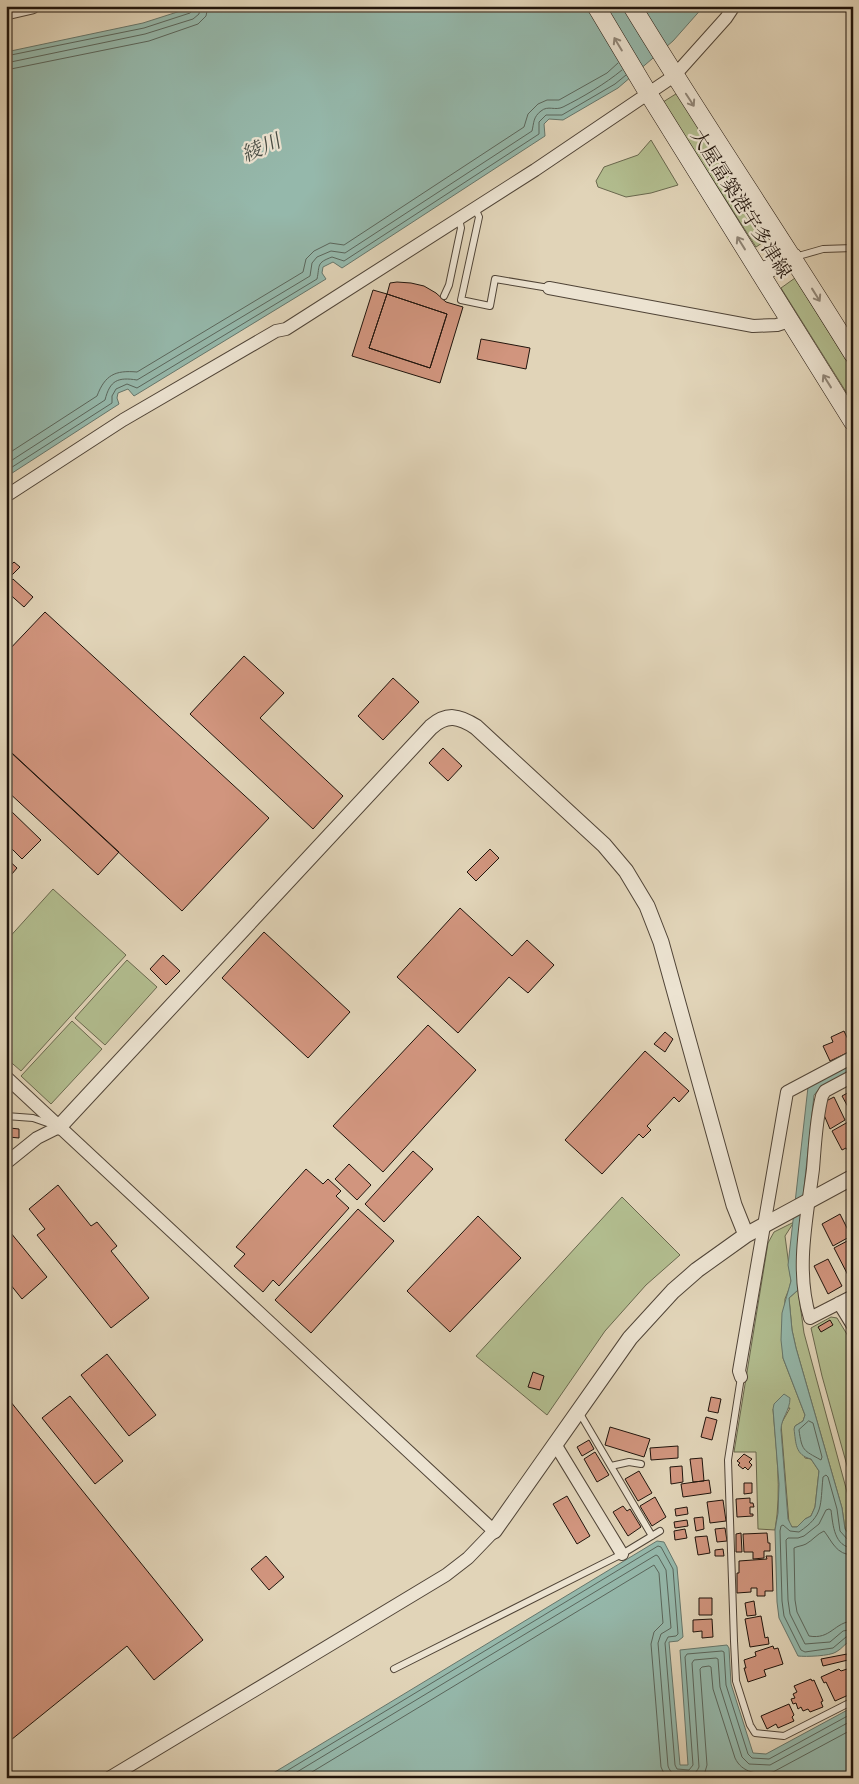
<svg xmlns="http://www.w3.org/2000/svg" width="859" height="1784" font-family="'IM FELL French Canon','Noto Serif JP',serif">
	<rect width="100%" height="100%" fill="#e1d4b8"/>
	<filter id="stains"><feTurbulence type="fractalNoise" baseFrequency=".004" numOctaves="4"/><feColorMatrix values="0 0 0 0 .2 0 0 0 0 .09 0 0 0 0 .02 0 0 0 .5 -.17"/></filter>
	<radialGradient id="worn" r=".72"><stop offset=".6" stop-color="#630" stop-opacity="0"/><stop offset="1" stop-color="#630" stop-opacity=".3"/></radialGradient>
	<!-- green -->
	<path fill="#b2bd8f" stroke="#69684e" d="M 679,92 L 771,237 L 756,247 L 663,102 Z
		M 651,140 L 678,185 L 651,193 L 626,197 L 598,187 L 596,181 L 604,167 L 638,155 Z
		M 795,278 L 853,371 L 853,403 L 781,288 Z
		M 53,889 L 126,955 L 21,1071 L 6,1058 L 6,941 Z
		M 127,960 L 157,987 L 105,1045 L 75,1018 Z
		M 72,1021 L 102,1049 L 51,1104 L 21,1076 Z
		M 622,1197 L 680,1255 L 646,1285 L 605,1331 L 547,1415 L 476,1356 Z
		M 794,1222 L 785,1236 L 791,1281 L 789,1289 L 785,1299 L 783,1358 L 805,1415 L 803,1421 L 795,1426 L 805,1458 L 811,1459 L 819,1471 L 815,1507 L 811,1516 L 805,1519 L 797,1527 L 792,1527 L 789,1523 L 781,1424 L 790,1408 L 773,1409 C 776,1449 782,1490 775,1530 L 758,1529 L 756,1452 L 734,1452 L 768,1243 L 774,1232 Z
		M 798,1290 L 804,1333 L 853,1514 L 853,1540 L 845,1529 L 842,1508 L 796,1348 L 792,1330 L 789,1298 Z
		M 831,1317 L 837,1318 L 853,1344 L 853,1487 L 822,1376 L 811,1328 Z"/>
	<!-- water -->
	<path fill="#95b8ab" stroke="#66766b" d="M 196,6 L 704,6 L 673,41 L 618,88 L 563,120 L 549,119 L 544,124 L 545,136 L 342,268 L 333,262 L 323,267 L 322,273 L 326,279 L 134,396 L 128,389 L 118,393 L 117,398 L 119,404 L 6,477 L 6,52 L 143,23 Z
		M 853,1063 L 853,1069 L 822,1086 L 814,1095 L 799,1234 L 798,1290 L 789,1298 L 792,1330 L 796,1348 L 842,1508 L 845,1529 L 853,1540 L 853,1639 C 846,1642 842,1649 836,1652 C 830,1656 806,1657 798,1656 L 779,1618 L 777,1602 L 775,1530 L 778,1513 L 779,1484 L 773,1409 L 774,1404 L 784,1394 L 790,1398 C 790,1411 781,1418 781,1430 L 788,1519 L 792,1527 L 797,1527 L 805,1519 L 811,1516 L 815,1507 L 819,1471 L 811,1459 C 795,1455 796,1443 794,1429 L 795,1426 L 803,1421 L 805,1415 L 783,1358 L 781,1340 L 782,1313 L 791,1281 L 788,1265 L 808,1087 Z
		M 657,1541 L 664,1542 L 677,1567 L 683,1637 L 678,1641 L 669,1642 L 680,1765 L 688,1765 L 680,1650 L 727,1645 L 729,1648 L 731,1684 L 753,1753 L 766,1754 L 853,1707 L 853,1778 L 265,1778 Z"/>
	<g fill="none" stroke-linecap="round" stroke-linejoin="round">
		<!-- shore -->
		<path stroke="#5a665c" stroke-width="1" d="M 6,56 L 144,28 L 190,13 L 193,10 L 194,6
			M 6,63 L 145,34 L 193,19 L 199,14 L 200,6
			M 6,70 L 149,41 L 198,24 L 206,16 L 208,6
			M 6,455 L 97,396 C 105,375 115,370 137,372 L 303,272 L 306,259 L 314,251 L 330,243 L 344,245 L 524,127 L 528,114 L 538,104 L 547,100 L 559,100 L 607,73 L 618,63
			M 6,464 L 105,400 C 110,380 118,377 137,380 L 310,276 L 312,263 L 317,257 L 331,251 L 345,253 L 532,131 C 534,123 533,117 541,111 C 548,105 555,111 563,107 C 583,97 605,84 622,70
			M 6,471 L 112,403 L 112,396 L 116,389 L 127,384 L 137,388 L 317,279 C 320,265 316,263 332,257 L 344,261 L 539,134 L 539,122 L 546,115 L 562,115 L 615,84 L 626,75
			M 809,1421 L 813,1423 L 822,1457 L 821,1460 C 803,1450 802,1451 799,1430 Z
			M 853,1542 L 848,1540 L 840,1531 L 837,1509 L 828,1477 L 826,1475 L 823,1477 C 820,1506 824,1515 799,1532 L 790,1531 L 783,1525 L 781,1526 L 780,1531 L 782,1601 L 784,1616 L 801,1650 L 805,1652 L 833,1648 L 846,1637 L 853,1635
			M 853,1548 C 834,1547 833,1525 831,1510 L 829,1509 L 826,1510 L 819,1524 L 804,1536 L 798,1538 L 788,1538 L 786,1540 L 788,1600 L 790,1614 L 805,1644 L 830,1642 L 843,1631 L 853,1629
			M 853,1555 C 836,1555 832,1541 824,1531 C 817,1534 813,1540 806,1544 C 802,1546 798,1546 794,1548 L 795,1600 L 797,1612 L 809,1636 C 831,1640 834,1622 853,1621
			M 275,1778 L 658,1546 L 661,1547 L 673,1569 L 678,1634 L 676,1636 L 668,1637 L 665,1643 L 675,1765 L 677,1769 L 689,1770 L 693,1765 L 685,1657 L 687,1654 L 722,1651 L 724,1652 L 726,1685 L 748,1754 L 752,1758 L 769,1759 L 853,1713
			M 287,1778 L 656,1555 L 658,1556 L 666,1570 L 671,1628 L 661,1634 L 658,1643 L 668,1766 C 673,1781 693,1781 699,1767 L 692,1663 L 694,1660 L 716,1658 L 718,1659 L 720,1687 L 742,1757 L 749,1764 L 770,1765 L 853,1720
			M 302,1778 L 654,1565 L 659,1573 L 663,1623 L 654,1632 L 651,1644 L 661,1767 L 666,1778
			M 702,1778 L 705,1772 L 707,1765 L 700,1669 L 702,1667 L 709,1666 L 711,1667 L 713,1689 L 735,1758 C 742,1773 758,1775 773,1772 L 853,1729"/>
	</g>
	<!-- building -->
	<path fill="#d1957e" stroke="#20140c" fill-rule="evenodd" d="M 397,282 L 411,283 L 424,286 L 436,293 L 446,302 L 463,307 L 440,383 L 352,356 L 373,290 L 387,294 L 390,283 ZM 387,294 L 447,314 L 430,368 L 369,348 Z
		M 387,294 L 447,314 L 430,368 L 369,348 Z
		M 481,339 L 530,348 L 526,369 L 477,359 Z
		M 14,562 L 20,567 L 11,576 L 6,570 Z
		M 13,579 L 33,597 L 24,607 L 6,591 L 6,586 Z
		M 45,612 L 269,818 L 182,911 L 6,748 L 6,653 Z
		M 244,656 L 284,693 L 260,718 L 343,796 L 313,829 L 190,714 Z
		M 393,678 L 419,702 L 383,740 L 358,716 Z
		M 443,748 L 462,766 L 448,781 L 429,763 Z
		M 12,753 L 119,852 L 98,875 L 6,790 L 6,759 Z
		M 11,811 L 41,840 L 22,859 L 6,843 L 6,815 Z
		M 490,849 L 499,858 L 476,881 L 467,872 Z
		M 6,858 L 17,868 L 6,881 Z
		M 460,908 L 512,956 L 527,940 L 554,965 L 528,993 L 509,977 L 458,1033 L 397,977 Z
		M 264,932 L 350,1012 L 308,1058 L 222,978 Z
		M 163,955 L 180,971 L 166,985 L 150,969 Z
		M 428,1025 L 476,1070 L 383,1172 L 333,1126 Z
		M 844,1031 L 853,1050 L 830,1061 L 823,1046 L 833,1042 L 831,1037 Z
		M 665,1032 L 673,1039 L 665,1052 L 654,1044 Z
		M 645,1051 L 689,1091 L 679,1102 L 674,1097 L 647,1126 L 651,1130 L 643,1138 L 639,1134 L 602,1174 L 565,1140 Z
		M 853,1090 L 853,1116 L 842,1096 Z
		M 834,1097 L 845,1120 L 830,1129 L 824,1115 L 826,1101 Z
		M 848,1122 L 853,1130 L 853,1155 L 851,1156 L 846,1148 L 842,1150 L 832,1131 Z
		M 10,1128 L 19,1129 L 19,1138 L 9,1137 Z
		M 413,1151 L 433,1169 L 384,1222 L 365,1204 Z
		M 349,1164 L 371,1185 L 357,1200 L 335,1179 Z
		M 306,1169 L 323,1184 L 328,1179 L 341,1191 L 336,1196 L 349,1208 L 279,1286 L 273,1280 L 263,1292 L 234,1266 L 245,1254 L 236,1247 Z
		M 58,1185 L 91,1226 L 97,1222 L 117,1246 L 111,1251 L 149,1298 L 111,1328 L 37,1235 L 45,1229 L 29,1209 Z
		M 358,1209 L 394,1241 L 311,1333 L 275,1300 Z
		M 840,1214 L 851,1236 L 833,1246 L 822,1224 Z
		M 478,1216 L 521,1258 L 450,1332 L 407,1291 Z
		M 6,1227 L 47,1277 L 22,1299 L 6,1279 Z
		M 849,1240 L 853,1248 L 853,1280 L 851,1281 L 834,1248 Z
		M 828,1259 L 842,1286 L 828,1294 L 814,1266 Z
		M 830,1320 L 833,1325 L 821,1332 L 818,1327 Z
		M 107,1354 L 156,1415 L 129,1436 L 81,1375 Z
		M 533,1372 L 544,1376 L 540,1390 L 528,1387 Z
		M 6,1396 L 203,1640 L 154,1680 L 127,1646 L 6,1744 Z
		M 70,1396 L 123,1461 L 95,1484 L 42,1418 Z
		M 711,1397 L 721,1399 L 718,1413 L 708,1411 Z
		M 706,1417 L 717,1420 L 712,1440 L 701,1437 Z
		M 610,1427 L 650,1439 L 644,1457 L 605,1445 Z
		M 589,1440 L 594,1449 L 582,1456 L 577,1447 Z
		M 678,1446 L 678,1458 L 651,1460 L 650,1448 Z
		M 595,1452 L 609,1475 L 597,1482 L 584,1459 Z
		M 744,1454 L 752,1459 L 749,1462 L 752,1465 L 748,1470 L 745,1467 L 743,1469 L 738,1465 L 740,1463 L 737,1461 Z
		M 702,1458 L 704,1481 L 693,1482 L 690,1459 Z
		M 682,1466 L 683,1482 L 671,1484 L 670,1467 Z
		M 639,1471 L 652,1493 L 638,1501 L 625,1479 Z
		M 709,1480 L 711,1493 L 683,1497 L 681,1484 Z
		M 744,1483 L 752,1483 L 752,1493 L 744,1494 Z
		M 567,1496 L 590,1536 L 577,1544 L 553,1504 Z
		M 655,1497 L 666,1517 L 652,1526 L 640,1506 Z
		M 750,1498 L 750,1503 L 753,1503 L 754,1507 L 750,1507 L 750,1514 L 753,1514 L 753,1516 L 737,1517 L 736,1499 Z
		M 723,1500 L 726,1521 L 710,1523 L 707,1502 Z
		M 623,1506 L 627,1511 L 630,1509 L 641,1527 L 628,1536 L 613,1512 Z
		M 687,1507 L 688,1514 L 676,1516 L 675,1509 Z
		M 703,1517 L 704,1529 L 696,1531 L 694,1518 Z
		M 687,1520 L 688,1526 L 675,1528 L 674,1522 Z
		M 725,1528 L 727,1541 L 717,1542 L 715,1529 Z
		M 685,1529 L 687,1538 L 675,1540 L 674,1531 Z
		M 741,1533 L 742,1552 L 736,1552 L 736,1534 Z
		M 767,1533 L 768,1543 L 770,1543 L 770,1551 L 764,1551 L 764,1558 L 753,1559 L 753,1552 L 744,1552 L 743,1534 Z
		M 707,1536 L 710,1553 L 698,1555 L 695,1537 Z
		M 723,1549 L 724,1556 L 715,1556 L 715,1550 Z
		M 266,1556 L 284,1577 L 269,1590 L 251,1569 Z
		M 766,1556 L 772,1556 L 773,1591 L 765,1591 L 765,1596 L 757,1596 L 757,1588 L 751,1588 L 751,1592 L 737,1593 L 737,1573 L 739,1573 L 739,1561 L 767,1559 Z
		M 699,1598 L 712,1598 L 712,1615 L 699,1615 Z
		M 754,1601 L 756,1615 L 747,1616 L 745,1603 Z
		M 761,1616 L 765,1638 L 768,1637 L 769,1644 L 750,1647 L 745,1619 Z
		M 712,1619 L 713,1637 L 702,1638 L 702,1631 L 693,1632 L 693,1620 Z
		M 773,1646 L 774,1649 L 778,1648 L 783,1664 L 764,1670 L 766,1676 L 748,1682 L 744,1668 L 746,1668 L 744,1660 L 756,1656 L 755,1652 Z
		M 847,1654 L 848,1660 L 823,1666 L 821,1659 Z
		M 839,1669 L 841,1671 L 847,1669 L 853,1682 L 853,1693 L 835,1701 L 826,1682 L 824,1683 L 821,1677 Z
		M 811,1679 L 812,1681 L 814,1680 L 823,1701 L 821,1702 L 823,1707 L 810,1712 L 808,1709 L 803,1711 L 801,1707 L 798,1709 L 796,1703 L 793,1704 L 791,1699 L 795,1698 L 793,1694 L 797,1692 L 794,1686 Z
		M 789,1704 L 794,1715 L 792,1717 L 794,1721 L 778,1728 L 776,1724 L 767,1729 L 761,1716 Z"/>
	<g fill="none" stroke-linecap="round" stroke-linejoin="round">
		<!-- service casing -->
		<g stroke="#504437" stroke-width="8">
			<path id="service" d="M 475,208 L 479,217 L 461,300 L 490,306 L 495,279 L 549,288
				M 795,257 L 823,249 L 853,248
				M 444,296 L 449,285 L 461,228 L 459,219
				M 6,1116 L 33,1118 L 53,1125
				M 741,1377 L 728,1460 L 734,1641 L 736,1681 L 750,1725 L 755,1733 L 784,1736 L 853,1701
				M 579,1412 L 652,1536
				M 611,1466 L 629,1462 L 641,1464
				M 394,1669 L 622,1554 L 660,1531"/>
		</g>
		<!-- minor casing -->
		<g stroke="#504437" stroke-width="14">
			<path id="minor" d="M 549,288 L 753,326 L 777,325 L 789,321
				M 6,496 L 123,420 L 276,331 L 286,329 L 535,170 L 674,76 L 726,18 L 734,6
				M 853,1076 L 825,1091 L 822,1096 C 816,1119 815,1145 813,1169 C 807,1217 795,1270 810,1318 L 853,1296
				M 6,1077 L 494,1531 L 468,1558 L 446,1575 L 109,1778
				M 6,1163 L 37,1138 L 59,1127
				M 839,1303 L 853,1326
				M 741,1377 L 739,1371 L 787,1092 L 853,1057
				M 555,1444 L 622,1554"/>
		</g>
		<!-- tertiary casing -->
		<g stroke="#504437" stroke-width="17">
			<path id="tertiary" d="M 6,12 L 32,6
				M 59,1127 L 431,727 C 447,713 459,716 476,727 L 604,845 L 626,871 L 647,906 L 661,942 L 734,1205 L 746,1235
				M 494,1531 L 630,1338 L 673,1291 L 697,1270 L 746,1235 L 853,1177"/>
		</g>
		<!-- secondary casing -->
		<g stroke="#20140c" stroke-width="19">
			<path id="secondary" d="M 596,6 L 648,93 L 853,422
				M 632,6 C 703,123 781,237 853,354
				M 760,273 L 793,257"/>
		</g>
		<!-- service -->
		<use href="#service" stroke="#ece3d1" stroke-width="6"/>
		<!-- minor -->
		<use href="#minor" stroke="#ece3d1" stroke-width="12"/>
		<!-- tertiary -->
		<use href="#tertiary" stroke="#ece3d1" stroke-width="15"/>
		<!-- secondary -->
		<use href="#secondary" stroke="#ece3d1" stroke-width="18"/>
	</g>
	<!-- one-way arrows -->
	<defs><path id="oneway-shaft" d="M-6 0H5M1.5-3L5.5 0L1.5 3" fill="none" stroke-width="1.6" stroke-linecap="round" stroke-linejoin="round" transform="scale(1.25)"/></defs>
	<g stroke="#908678">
		<use href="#oneway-shaft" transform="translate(618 44) rotate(-121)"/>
		<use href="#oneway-shaft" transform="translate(690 100) rotate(57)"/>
		<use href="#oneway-shaft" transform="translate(741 243) rotate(-122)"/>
		<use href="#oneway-shaft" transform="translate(816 295) rotate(58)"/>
		<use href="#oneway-shaft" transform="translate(827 381) rotate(-122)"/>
	</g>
	<g text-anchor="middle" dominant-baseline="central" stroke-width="4.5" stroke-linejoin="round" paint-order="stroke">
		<!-- street labels -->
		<g font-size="19" fill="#20140c" stroke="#ece3d1">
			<text transform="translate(741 204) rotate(58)">大屋冨築港宇多津線</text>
		</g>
		<!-- water labels -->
		<g font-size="20" font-style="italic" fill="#494d44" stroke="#ece3d1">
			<text transform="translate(261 148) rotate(-24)">綾川</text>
		</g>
	</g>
	<!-- margin -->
	<rect width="859" height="1784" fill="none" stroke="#e1d4b8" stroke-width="25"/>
	<rect x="8" y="8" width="844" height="1769" fill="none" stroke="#20140c" stroke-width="2.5"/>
	<rect x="12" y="12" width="834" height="1759" fill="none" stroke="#20140c"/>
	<rect width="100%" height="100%" filter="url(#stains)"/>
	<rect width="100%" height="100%" fill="url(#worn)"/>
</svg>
